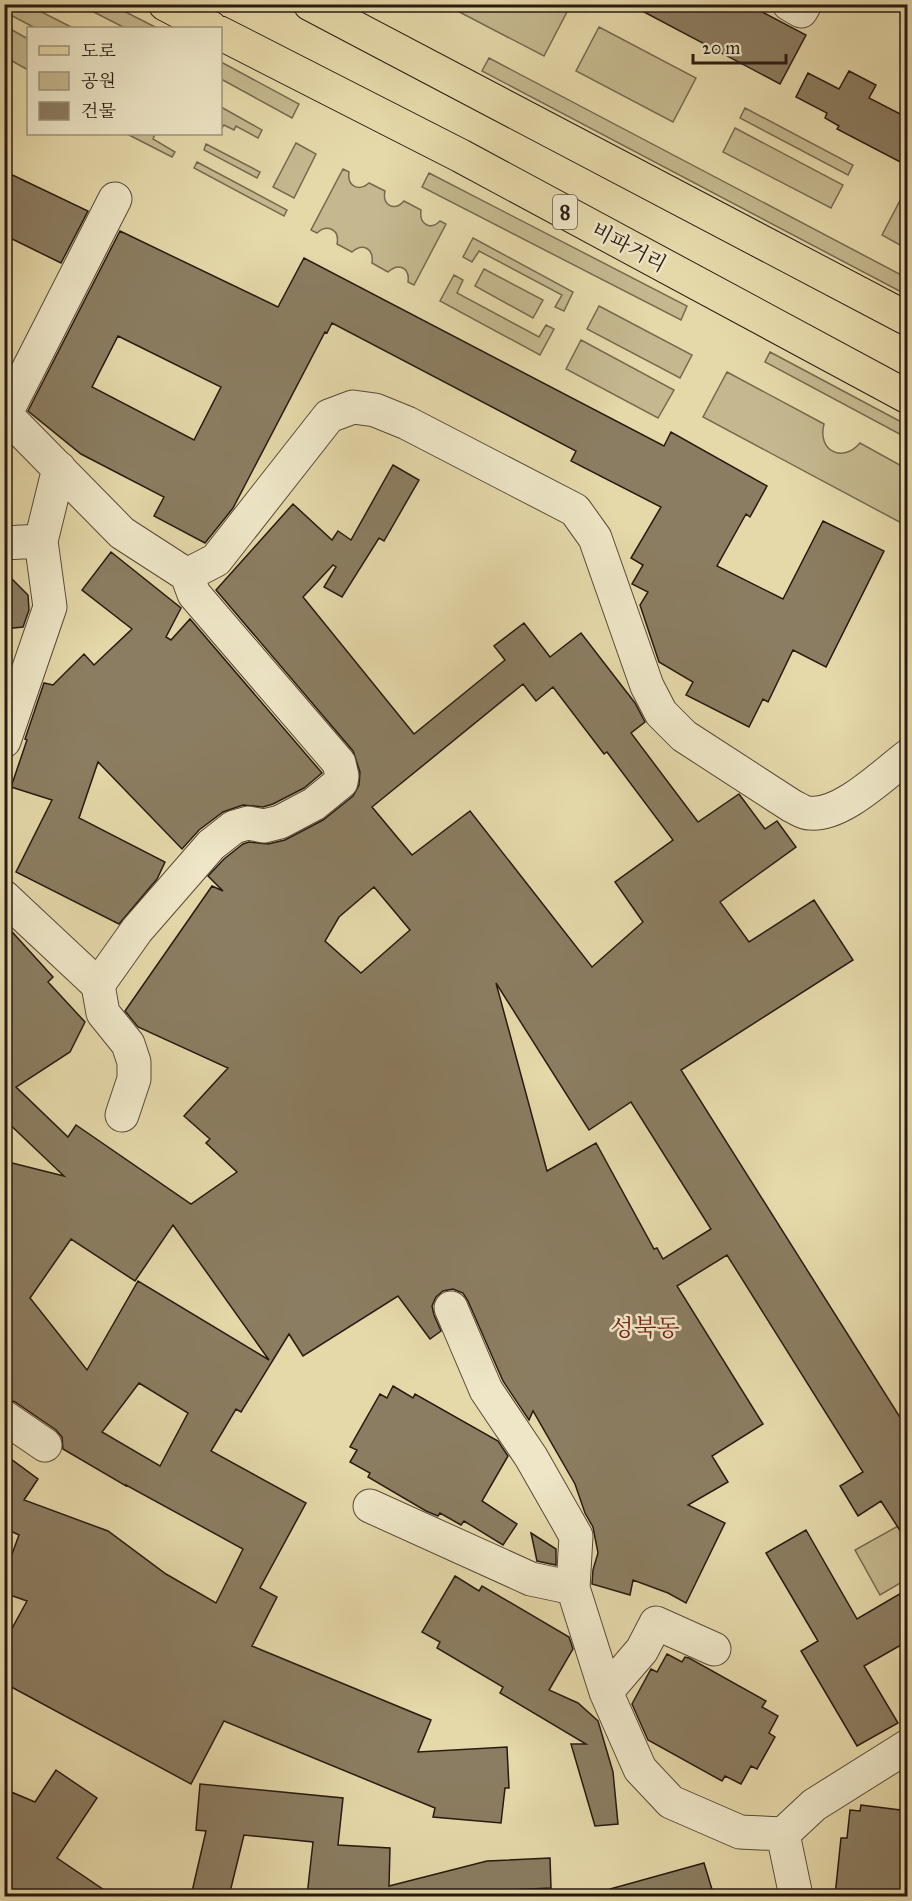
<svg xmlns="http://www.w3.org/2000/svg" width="912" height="1901" font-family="'IM FELL Great Primer','Noto Serif KR',serif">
	<rect width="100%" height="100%" fill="#e5d8a9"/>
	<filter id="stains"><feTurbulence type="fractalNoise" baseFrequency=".00333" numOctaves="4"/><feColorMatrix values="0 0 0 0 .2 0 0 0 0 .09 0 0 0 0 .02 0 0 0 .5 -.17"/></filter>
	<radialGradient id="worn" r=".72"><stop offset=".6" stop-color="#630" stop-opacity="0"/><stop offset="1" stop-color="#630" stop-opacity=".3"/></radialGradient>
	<!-- green -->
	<path fill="#c5b88f" stroke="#776950" stroke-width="1.5" d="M 4,5 L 28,5 L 73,28 L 35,28 L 5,12 Z
		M 80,5 L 112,5 L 157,28 L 125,28 Z
		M 563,5 L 569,8 L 544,56 L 446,5 Z
		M 5,26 L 28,39 L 28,70 L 5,57 Z
		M 599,27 L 696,78 L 673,122 L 576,71 Z
		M 489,58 L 907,278 L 907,295 L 482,71 Z
		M 221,62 L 299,104 L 292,118 L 221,79 Z
		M 221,107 L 262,130 L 258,138 L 236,126 L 234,130 L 224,125 L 221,129 Z
		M 745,108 L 853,165 L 848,175 L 740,118 Z
		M 735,128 L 843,185 L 831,208 L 723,152 Z
		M 127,134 L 155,134 L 153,139 L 175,152 L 172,157 Z
		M 296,143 L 316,154 L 294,198 L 273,187 Z
		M 206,144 L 260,172 L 257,178 L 204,150 Z
		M 197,162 L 287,210 L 284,216 L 194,168 Z
		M 343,169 L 349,172 C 347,186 358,192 369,183 L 385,191 C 382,205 394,212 404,201 L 421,210 C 419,224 430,231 440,221 L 446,224 L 414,285 L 408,282 C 410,268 399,262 388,272 L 372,263 C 374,249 363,242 352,252 L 337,244 C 340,229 327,224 317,233 L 311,230 Z
		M 429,173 L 687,306 L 681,320 L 422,187 Z
		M 905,191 L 907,193 L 907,249 L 882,235 Z
		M 473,238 L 573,292 L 564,311 L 555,307 L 562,295 L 479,251 L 472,262 L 463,257 Z
		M 484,269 L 543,300 L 533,318 L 475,286 Z
		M 454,275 L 463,280 L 457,293 L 539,337 L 546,325 L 554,329 L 540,355 L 440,301 Z
		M 599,306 L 692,355 L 680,378 L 587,329 Z
		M 581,340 L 674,390 L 658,418 L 566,369 Z
		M 770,352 L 907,425 L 907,438 L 765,362 Z
		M 727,372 L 824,424 C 817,450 842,464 860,443 L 907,469 L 907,526 L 703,417 Z
		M 907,1521 L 907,1579 L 880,1595 L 855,1550 Z"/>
	<!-- building -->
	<path fill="#8b7d61" stroke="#291a12" stroke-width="1.5" fill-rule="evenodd" d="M 629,4 L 747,4 L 806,35 L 780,84 Z
		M 849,71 L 876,85 L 869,98 L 908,118 L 908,166 L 837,129 L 839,126 L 825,118 L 827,113 L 796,97 L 808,73 L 839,89 Z
		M 4,171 L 88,211 L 61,263 L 4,235 Z
		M 120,231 L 278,307 L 304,258 L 664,446 L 671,432 L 767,486 L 750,517 L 746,514 L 717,566 L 783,599 L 823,521 L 884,551 L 826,667 L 793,650 L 768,702 L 763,699 L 749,727 L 686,695 L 693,682 L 659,662 L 640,605 L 648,592 L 632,584 L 643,565 L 631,558 L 661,507 L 571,461 L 576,451 L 332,323 L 327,333 L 325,332 L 233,508 L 205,543 L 154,516 L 164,497 L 81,454 L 28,411 ZM 118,336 L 221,387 L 194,440 L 92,387 Z
		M 393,465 L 419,480 L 384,541 L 379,538 L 342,597 L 324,587 L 336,567 L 333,565 L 303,597 L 414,734 L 505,660 L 494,646 L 524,623 L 550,657 L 581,633 L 635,703 L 645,722 L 631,733 L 698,822 L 739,794 L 765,829 L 777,821 L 796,847 L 720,902 L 749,942 L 814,900 L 853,960 L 681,1070 L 908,1430 L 908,1543 L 881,1501 L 858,1516 L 840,1486 L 863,1472 L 727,1255 L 677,1286 L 763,1424 L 712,1456 L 728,1482 L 688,1505 L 725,1523 L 686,1603 L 668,1593 L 633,1580 L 630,1595 L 592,1584 L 593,1570 L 598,1553 L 593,1527 L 585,1513 L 575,1484 L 533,1411 L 529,1420 L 503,1381 L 468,1301 L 463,1293 L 453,1289 L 443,1291 L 436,1297 L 432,1306 L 434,1315 L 441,1331 L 430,1339 L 398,1296 L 303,1356 L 289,1334 L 241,1412 L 236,1409 L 211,1451 L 306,1503 L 260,1588 L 277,1597 L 252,1646 L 431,1720 L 418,1752 L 507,1747 L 509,1788 L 505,1788 L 501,1823 L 433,1817 L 435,1808 L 224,1721 L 191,1784 L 4,1683 L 4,1643 L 27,1601 L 4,1593 L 4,1576 L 19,1535 L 4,1528 L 4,1454 L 38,1479 L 24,1500 L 108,1531 L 166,1574 L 216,1603 L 243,1549 L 126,1485 L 126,1486 L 63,1449 L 62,1437 L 56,1430 L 15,1402 L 4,1398 L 4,1161 L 64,1176 L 4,1119 L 4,923 L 53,977 L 48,982 L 85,1022 L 70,1052 L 16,1087 L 68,1137 L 76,1125 L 191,1204 L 237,1172 L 206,1143 L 210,1139 L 184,1116 L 228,1068 L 138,1027 L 125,1011 L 212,886 L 223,891 L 208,876 L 224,859 L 243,844 L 249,842 L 268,844 L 285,840 L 323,820 L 353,796 L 359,785 L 360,772 L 353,751 L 216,590 L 293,504 L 332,540 L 338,531 L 351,540 ZM 523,684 L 536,701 L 553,687 L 604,754 L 607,752 L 673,840 L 615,882 L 643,922 L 592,967 L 470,811 L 412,855 L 372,807 ZM 374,887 L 410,930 L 361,973 L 325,941 L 339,917 ZM 496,983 L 589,1130 L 631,1102 L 711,1229 L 663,1259 L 657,1248 L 654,1249 L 596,1143 L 547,1171 ZM 173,1225 L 269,1360 L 138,1281 L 87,1370 L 30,1298 L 71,1239 L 135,1281 ZM 139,1383 L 188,1413 L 160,1466 L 102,1432 Z
		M 111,552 L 181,608 L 166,637 L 171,640 L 190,619 L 322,773 L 304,788 L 273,804 L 263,807 L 243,805 L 223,812 L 199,830 L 182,849 L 98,762 L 79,818 L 165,862 L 157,879 L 119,924 L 16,872 L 52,800 L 11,787 L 27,740 L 25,739 L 44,683 L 53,685 L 84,654 L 94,665 L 132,629 L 82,590 Z
		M 4,571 L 28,595 L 29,610 L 23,627 L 4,629 Z
		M 393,1386 L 413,1398 L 415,1394 L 498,1441 L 508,1456 L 482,1501 L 517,1524 L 503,1545 L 464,1521 L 461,1525 L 440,1513 L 438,1516 L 426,1511 L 368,1477 L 370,1473 L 350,1462 L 357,1450 L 350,1447 L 380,1394 L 387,1398 Z
		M 806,1530 L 857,1619 L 908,1589 L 908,1641 L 864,1666 L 898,1723 L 857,1746 L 801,1651 L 818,1641 L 766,1553 Z
		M 531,1533 L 556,1549 L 556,1565 L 537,1561 Z
		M 455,1576 L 479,1591 L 482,1586 L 569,1637 L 573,1649 L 549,1690 L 578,1703 L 598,1721 L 613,1772 L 618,1824 L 595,1826 L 571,1744 L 586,1744 L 500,1693 L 503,1687 L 437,1648 L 440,1642 L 422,1632 Z
		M 667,1654 L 682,1662 L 685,1657 L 689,1658 L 766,1701 L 762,1707 L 778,1716 L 769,1733 L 775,1737 L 757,1769 L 751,1766 L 741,1784 L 725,1776 L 722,1781 L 648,1740 L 632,1704 L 651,1669 L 657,1672 Z
		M 56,1770 L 97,1798 L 57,1858 L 113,1896 L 4,1896 L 4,1789 L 35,1802 Z
		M 200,1784 L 343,1798 L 338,1845 L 390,1848 L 389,1886 L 487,1861 L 550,1858 L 551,1888 L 468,1892 L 469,1896 L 307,1896 L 313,1842 L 244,1835 L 229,1896 L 191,1896 L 206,1831 L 196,1830 Z
		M 861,1805 L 908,1811 L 908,1896 L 835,1896 L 841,1838 L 847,1838 L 850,1810 L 860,1811 Z
		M 704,1863 L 714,1896 L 612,1896 L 610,1889 Z"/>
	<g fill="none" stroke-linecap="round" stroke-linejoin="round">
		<!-- minor casing -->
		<g stroke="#584a38" stroke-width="35">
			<path id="minor" d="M 789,4 L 801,11 L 805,4
				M 4,413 L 122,533 L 187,575 L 216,560 L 329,416 L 353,407 L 375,410 L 407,423 L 575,510 L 595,538 L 647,686 L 661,713 L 684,736 L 792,806 C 797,808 803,813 809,813 C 841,817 884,774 908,756
				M 6,413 L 115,199
				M 4,543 L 41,541
				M 4,741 L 50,607 L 41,541 L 59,468
				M 4,897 L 98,985 L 103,1013 L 128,1044 L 134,1062 L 134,1079 L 122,1115
				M 98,985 L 137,930 L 211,845 L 234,827 L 248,823 L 264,826 L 280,822 L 314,804 L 341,782 L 342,776 L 339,763 L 194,594 L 187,575
				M 451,1308 L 486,1390 L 531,1457 L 576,1536 L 573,1588
				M 4,1417 L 45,1445
				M 370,1506 L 531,1579 L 573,1588 L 606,1692 L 640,1769 L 671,1802 L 740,1832 L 783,1834 L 796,1896
				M 606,1692 L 642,1650 L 656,1623 L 714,1649
				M 783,1834 L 814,1805 L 908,1746"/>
		</g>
		<!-- primary casing -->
		<g stroke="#291a12" stroke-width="35">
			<path id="primary" d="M 165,4 L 211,28
				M 310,4 L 908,319
				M 220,33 L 461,156 L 908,397"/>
		</g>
		<!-- minor -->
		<use href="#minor" stroke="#eee6c7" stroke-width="33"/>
		<!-- primary -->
		<use href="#primary" stroke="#e5d8a9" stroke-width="33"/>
	</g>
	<g text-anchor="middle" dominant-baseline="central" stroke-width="5" stroke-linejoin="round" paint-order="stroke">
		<!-- shield labels -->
		<rect fill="#eee6c7" stroke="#645748" stroke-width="1.5" x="553" y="195" width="24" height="34" rx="4.5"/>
		<g font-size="20" font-weight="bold" fill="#291a12">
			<text x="565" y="212">8</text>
		</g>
		<!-- street labels -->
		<g font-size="21" fill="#291a12" stroke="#eee6c7">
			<text transform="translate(629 247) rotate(28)">비파거리</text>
		</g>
		<!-- quarter labels -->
		<g font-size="24" fill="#7a1f14" stroke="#eee6c7">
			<text x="645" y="1328">성북동</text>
		</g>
	</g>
	<!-- margin -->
	<rect width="912" height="1901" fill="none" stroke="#e5d8a9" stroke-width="24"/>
	<rect x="6" y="6" width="900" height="1889" fill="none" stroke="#291a12" stroke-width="3"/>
	<rect x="12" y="12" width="888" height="1877" fill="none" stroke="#291a12" stroke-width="1.5"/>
	<!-- legend -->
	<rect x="27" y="27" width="195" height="108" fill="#eee6c7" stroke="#9f947f" stroke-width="1.5"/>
	<rect x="39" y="46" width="30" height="9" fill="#e5d8a9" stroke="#9f947f" stroke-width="1.5"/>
	<text x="81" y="57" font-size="18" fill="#291a12">도로</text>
	<rect x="39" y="72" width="30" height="18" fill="#c5b88f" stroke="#9f947f" stroke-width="1.5"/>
	<text x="81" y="87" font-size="18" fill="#291a12">공원</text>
	<rect x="39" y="102" width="30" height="18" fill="#8b7d61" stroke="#9f947f" stroke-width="1.5"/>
	<text x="81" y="117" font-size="18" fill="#291a12">건물</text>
	<!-- scale -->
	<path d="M693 54v9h93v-9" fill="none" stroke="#291a12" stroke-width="3"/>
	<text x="702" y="54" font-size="18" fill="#291a12" stroke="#eee6c7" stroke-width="4.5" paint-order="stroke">20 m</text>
	<rect width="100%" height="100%" filter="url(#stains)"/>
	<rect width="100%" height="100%" fill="url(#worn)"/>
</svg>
